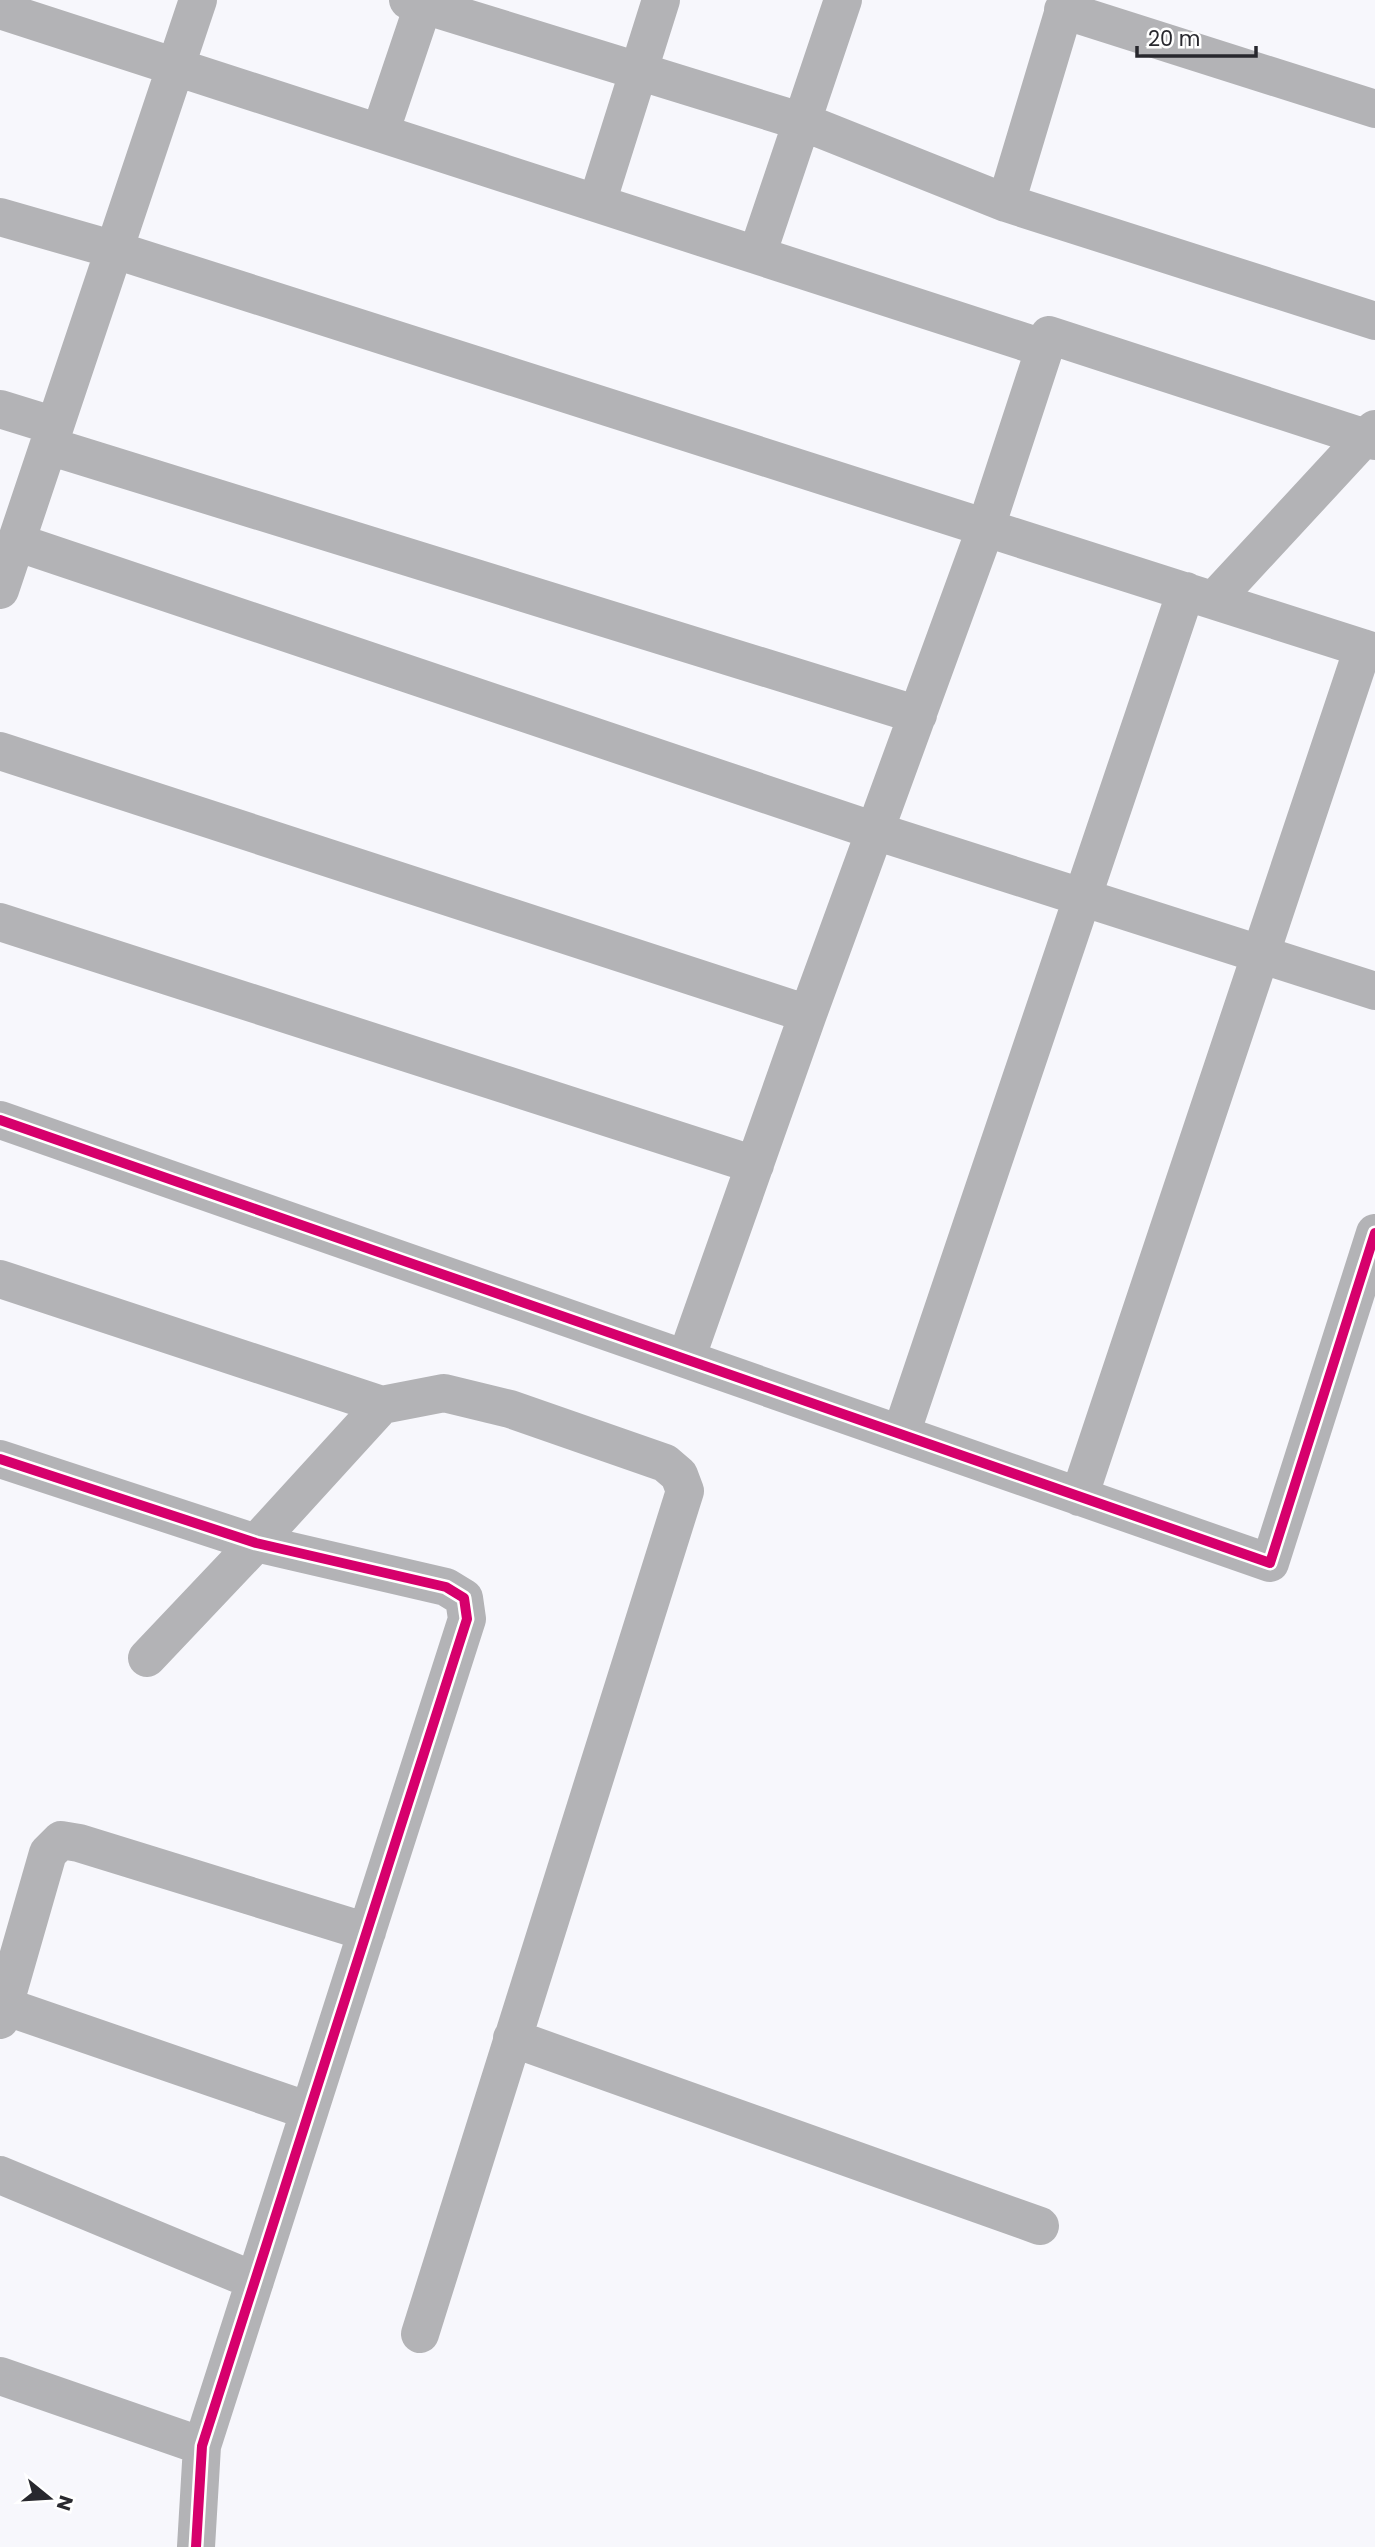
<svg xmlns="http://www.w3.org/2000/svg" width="1375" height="2547" font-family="Poppins,sans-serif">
	<rect width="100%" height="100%" fill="#f7f7fc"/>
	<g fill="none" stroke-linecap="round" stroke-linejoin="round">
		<!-- minor -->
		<path stroke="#b3b3b6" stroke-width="38" d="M 408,0 L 803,122 L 1006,203 L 1375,321
			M 0,10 L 1043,348
			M 1063,10 L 1375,109
			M 380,133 L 425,0
			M 597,203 L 661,0
			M 1006,203 L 1067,0
			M 0,217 L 115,250 L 1375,652
			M 757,255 L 843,0
			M 0,409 L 55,426
			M 49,446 L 918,715
			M 16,542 L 875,831 L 1375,991
			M 0,590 L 198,0
			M 1214,600 L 1364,438 L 1375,429
			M 0,751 L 808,1014
			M 0,922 L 755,1165
			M 0,1120 L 1270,1563 L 1375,1233
			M 0,1279 L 382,1405 L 444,1393 L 510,1409 L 665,1463 L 679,1475 L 685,1491 L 420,2334
			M 686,1359 L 808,1014 L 986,527 L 1049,335 L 1375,441
			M 901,1434 L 1186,591
			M 0,1459 L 256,1543 L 446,1587 L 464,1598 L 467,1619 L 202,2446 L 196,2547
			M 1079,1497 L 1363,648
			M 147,1658 L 256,1543 L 382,1405
			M 4,2006 L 309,2111
			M 0,2020 L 48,1853 L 61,1840 L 79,1843 L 367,1932
			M 512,2038 L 1040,2226
			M 0,2175 L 255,2281
			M 0,2376 L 202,2446"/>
		<!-- cycleway casing -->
		<g stroke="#fff" stroke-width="15">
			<path id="cycleway" d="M 0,1120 L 1270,1563 L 1375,1233
				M 0,1459 L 256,1543 L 446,1587 L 464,1598 L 467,1619 L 202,2446 L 196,2547"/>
		</g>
		<!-- cycleway -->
		<use href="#cycleway" stroke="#d6006c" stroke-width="10"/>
	</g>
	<!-- north arrow -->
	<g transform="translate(49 2498) rotate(108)" stroke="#ffffff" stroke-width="5" paint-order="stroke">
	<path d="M0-5L12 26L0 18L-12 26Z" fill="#28282e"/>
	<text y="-10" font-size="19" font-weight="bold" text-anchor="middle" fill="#28282e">N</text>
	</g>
	<!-- scale -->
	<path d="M1137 46v10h119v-10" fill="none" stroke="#28282e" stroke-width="3.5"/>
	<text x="1148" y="46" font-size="21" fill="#28282e" stroke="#ffffff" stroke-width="5" paint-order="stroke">20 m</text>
</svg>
